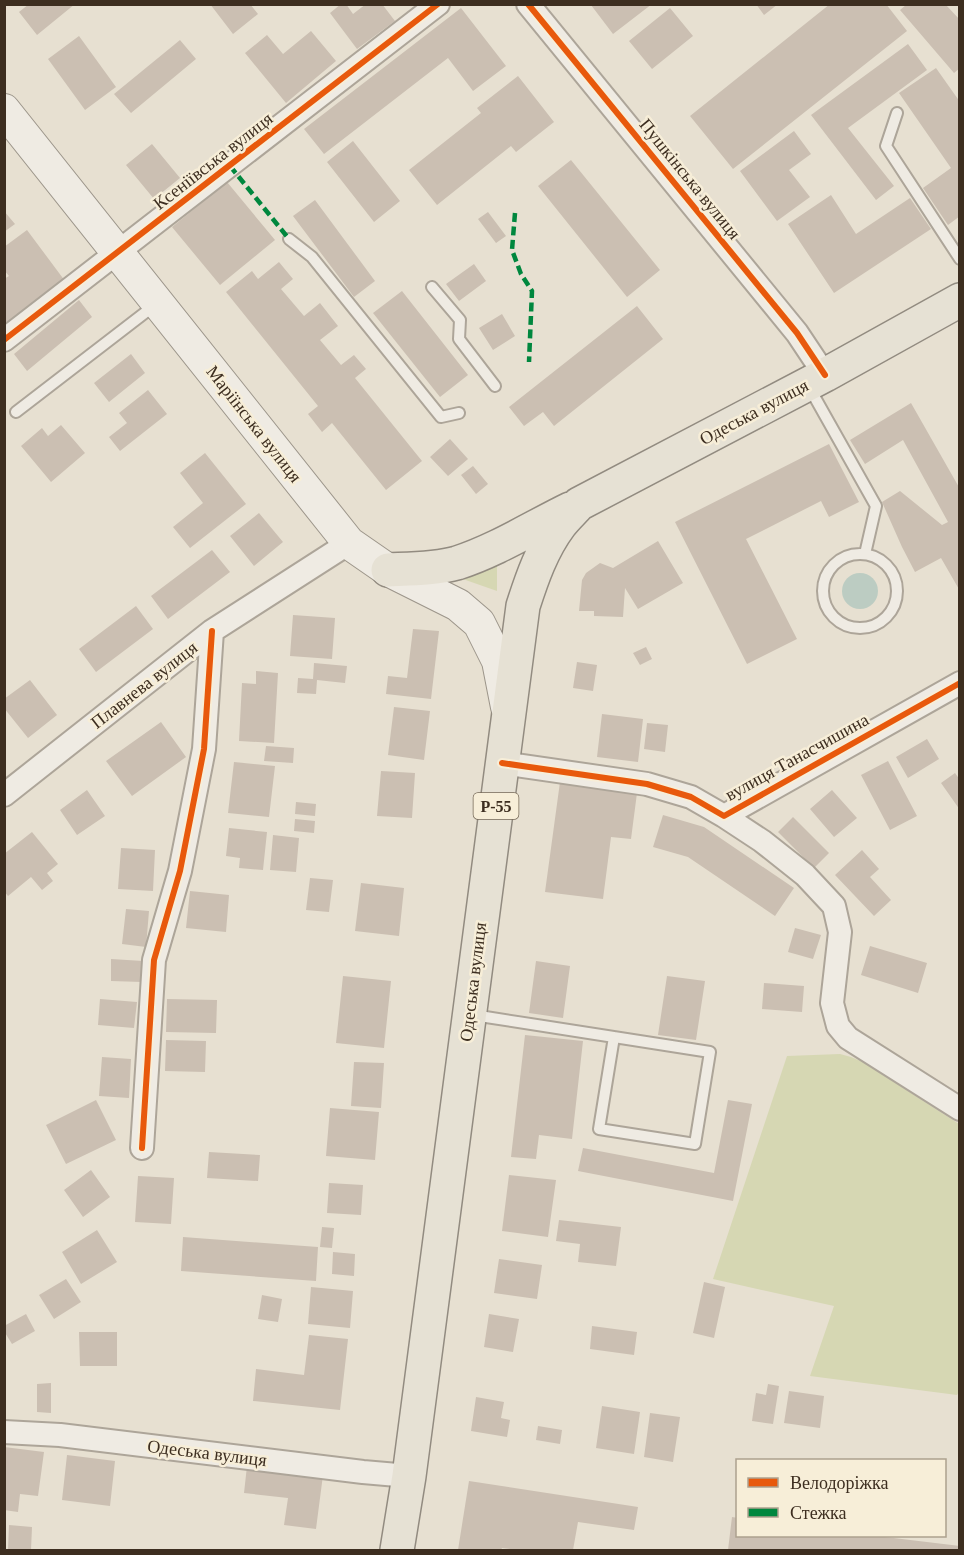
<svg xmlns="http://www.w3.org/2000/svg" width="964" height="1555" font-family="'Times New Roman',serif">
	<rect width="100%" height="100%" fill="#e7e0d1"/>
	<!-- green -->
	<path fill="#d6d7b3" d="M 497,558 L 497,591 L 457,577 Z
		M 840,1054 L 851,1057 L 863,1062 L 959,1124 L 960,1390 L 957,1395 L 810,1376 L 834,1306 L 713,1279 L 787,1056 Z"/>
	<!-- water -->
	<path fill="#bcccc2" d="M842 591a18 18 0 1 1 36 0a18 18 0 1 1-36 0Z"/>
	<!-- building -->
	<path fill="#cbbfb2" d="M 29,4 L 75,4 L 37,35 L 19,12 Z
		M 210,4 L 250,4 L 258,14 L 233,34 Z
		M 341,4 L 346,4 L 353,14 L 366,4 L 382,4 L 395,21 L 357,49 L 330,13 Z
		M 593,4 L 652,4 L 613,34 L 591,5 Z
		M 756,4 L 778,4 L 764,15 Z
		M 830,4 L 886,4 L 907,31 L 733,169 L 690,116 Z
		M 906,5 L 946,5 L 960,20 L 960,68 L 954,73 L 900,10 Z
		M 461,8 L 506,66 L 473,91 L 448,58 L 324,154 L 304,129 Z
		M 670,8 L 693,36 L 652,69 L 629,41 Z
		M 311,31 L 336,61 L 286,103 L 245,53 L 267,35 L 283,54 Z
		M 79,36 L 116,87 L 85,110 L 48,59 Z
		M 180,40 L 196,59 L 131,113 L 114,94 Z
		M 908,44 L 927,70 L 848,128 L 894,186 L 876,200 L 811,115 Z
		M 936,68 L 960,102 L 960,216 L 948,225 L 923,188 L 951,168 L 899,93 Z
		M 518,76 L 554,122 L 516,152 L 511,146 L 437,205 L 409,170 L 481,113 L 477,108 Z
		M 794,131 L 811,154 L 789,170 L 810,197 L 777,221 L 740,171 Z
		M 353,141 L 400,201 L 374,222 L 327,162 Z
		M 152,144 L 180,178 L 154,199 L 126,165 Z
		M 571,160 L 660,270 L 627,297 L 538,186 Z
		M 227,182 L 275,240 L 220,285 L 172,227 Z
		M 831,195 L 856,234 L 910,198 L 931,229 L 834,293 L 788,224 Z
		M 315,200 L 375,281 L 354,297 L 293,216 Z
		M 4,211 L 15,224 L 4,232 Z
		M 488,212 L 506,236 L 496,243 L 478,219 Z
		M 27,230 L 65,281 L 4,327 L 4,279 L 9,276 L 4,270 L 4,247 Z
		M 279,262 L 293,279 L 281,289 L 304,316 L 320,303 L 338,326 L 320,340 L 341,365 L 354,355 L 366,369 L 355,378 L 422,461 L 386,490 L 332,423 L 322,432 L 308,414 L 318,406 L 226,292 L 252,271 L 258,279 Z
		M 474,264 L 486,281 L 459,301 L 446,284 Z
		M 402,291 L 468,375 L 440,397 L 373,313 Z
		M 79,300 L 92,317 L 27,371 L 14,354 Z
		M 637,306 L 663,339 L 554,426 L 543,412 L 524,426 L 509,407 Z
		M 502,314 L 515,336 L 493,350 L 479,328 Z
		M 131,354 L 145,373 L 109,402 L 94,383 Z
		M 148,390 L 167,414 L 120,451 L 109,437 L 127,423 L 119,413 Z
		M 911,403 L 960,489 L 960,591 L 941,558 L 915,572 L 902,547 L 882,502 L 900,491 L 942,525 L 948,522 L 903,440 L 865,464 L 850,440 Z
		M 61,425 L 85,453 L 51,482 L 21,446 L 42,428 L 48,436 Z
		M 450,439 L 468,459 L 448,476 L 430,457 Z
		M 829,444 L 859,502 L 829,517 L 821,501 L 746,539 L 797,639 L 747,664 L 675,522 Z
		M 205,453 L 246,504 L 190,548 L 173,527 L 203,503 L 180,473 Z
		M 473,466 L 488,484 L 476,494 L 461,475 Z
		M 259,513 L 283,542 L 254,566 L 230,536 Z
		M 658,541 L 683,583 L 638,609 L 625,588 L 623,617 L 594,616 L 594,611 L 579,611 L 582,580 L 586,573 L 600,563 L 613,568 Z
		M 212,550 L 230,572 L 168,619 L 151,596 Z
		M 136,606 L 153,629 L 96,672 L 79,649 Z
		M 293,615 L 335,618 L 332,659 L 290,656 Z
		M 413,629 L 439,631 L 431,699 L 386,694 L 388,676 L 407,678 Z
		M 646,647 L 652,659 L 640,665 L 633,653 Z
		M 577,662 L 597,665 L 593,691 L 573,688 Z
		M 314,663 L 347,666 L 345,683 L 317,680 L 316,694 L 297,693 L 298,678 L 313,679 Z
		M 256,671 L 278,673 L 274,743 L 239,741 L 242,683 L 256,684 Z
		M 30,680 L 57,715 L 28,738 L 4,708 L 4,699 Z
		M 394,707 L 430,711 L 424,760 L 388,755 Z
		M 602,714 L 643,719 L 638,762 L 597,757 Z
		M 161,722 L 186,757 L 132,796 L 106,761 Z
		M 647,723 L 668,725 L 665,752 L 644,749 Z
		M 927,739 L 939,759 L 908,778 L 896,757 Z
		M 266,746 L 294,748 L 293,763 L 264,761 Z
		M 888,761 L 917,816 L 890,830 L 861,775 Z
		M 234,762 L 275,766 L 269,817 L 228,813 Z
		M 381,771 L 415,773 L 412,818 L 377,816 Z
		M 955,773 L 960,780 L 960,810 L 941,783 Z
		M 560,782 L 637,793 L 631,839 L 611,837 L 603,899 L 545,892 Z
		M 87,790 L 105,816 L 77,835 L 60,810 Z
		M 832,790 L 857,818 L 834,837 L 810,809 Z
		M 296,802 L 316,804 L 315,816 L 295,814 Z
		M 663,815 L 704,827 L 794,888 L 775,916 L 688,857 L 653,847 Z
		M 793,817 L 829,853 L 814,868 L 778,832 Z
		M 295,819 L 315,821 L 314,833 L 294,831 Z
		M 229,828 L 267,832 L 263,870 L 239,868 L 240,858 L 226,856 Z
		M 32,832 L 58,864 L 47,873 L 53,881 L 42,890 L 31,877 L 8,896 L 4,891 L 4,854 Z
		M 273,835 L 299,838 L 296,872 L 270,870 Z
		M 121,848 L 155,850 L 153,891 L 118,889 Z
		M 862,850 L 879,869 L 870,877 L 891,900 L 874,916 L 835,875 Z
		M 310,878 L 333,880 L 329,912 L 306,910 Z
		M 361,883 L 404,888 L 399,936 L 355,931 Z
		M 190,891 L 229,895 L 226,932 L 186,928 Z
		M 126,909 L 149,911 L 146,947 L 122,944 Z
		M 795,928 L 821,935 L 813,959 L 788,952 Z
		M 870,946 L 927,963 L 918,993 L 861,975 Z
		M 111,959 L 143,961 L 142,982 L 111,981 Z
		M 536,961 L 570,966 L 563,1018 L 529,1013 Z
		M 343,976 L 391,981 L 384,1048 L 336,1043 Z
		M 667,976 L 705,981 L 696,1040 L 658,1035 Z
		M 764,983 L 804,986 L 802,1012 L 762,1009 Z
		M 100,999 L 137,1002 L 134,1028 L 98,1025 Z
		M 167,999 L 217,1000 L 216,1033 L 166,1032 Z
		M 525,1035 L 583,1041 L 572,1139 L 539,1135 L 536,1159 L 511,1157 Z
		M 166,1040 L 206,1041 L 205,1072 L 165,1071 Z
		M 102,1057 L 131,1059 L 129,1098 L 99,1096 Z
		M 354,1062 L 384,1063 L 381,1108 L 351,1106 Z
		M 96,1100 L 116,1140 L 66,1164 L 46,1125 Z
		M 728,1100 L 752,1104 L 733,1201 L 578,1171 L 583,1148 L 714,1173 Z
		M 330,1108 L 379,1112 L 375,1160 L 326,1156 Z
		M 209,1152 L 260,1155 L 258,1181 L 207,1178 Z
		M 91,1170 L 110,1197 L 83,1217 L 64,1190 Z
		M 509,1175 L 556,1180 L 548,1237 L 502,1231 Z
		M 138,1176 L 174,1178 L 171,1224 L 135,1222 Z
		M 329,1183 L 363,1185 L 361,1215 L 327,1213 Z
		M 559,1220 L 621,1227 L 616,1266 L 578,1262 L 580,1244 L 556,1241 Z
		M 322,1227 L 334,1228 L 332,1248 L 320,1247 Z
		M 97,1230 L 117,1262 L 81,1284 L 62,1252 Z
		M 183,1237 L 318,1247 L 316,1281 L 181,1271 Z
		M 333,1252 L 355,1254 L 354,1276 L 332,1274 Z
		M 499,1259 L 542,1265 L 537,1299 L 494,1293 Z
		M 66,1279 L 81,1302 L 54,1319 L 39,1295 Z
		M 704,1282 L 725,1287 L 714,1338 L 693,1333 Z
		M 311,1287 L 353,1291 L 350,1328 L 308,1324 Z
		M 262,1295 L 282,1299 L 278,1322 L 258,1319 Z
		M 26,1314 L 35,1331 L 12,1344 L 4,1331 L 4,1326 Z
		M 489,1314 L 519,1319 L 513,1352 L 484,1347 Z
		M 592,1326 L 637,1332 L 634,1355 L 590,1349 Z
		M 79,1332 L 117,1332 L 117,1366 L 80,1366 Z
		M 309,1335 L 348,1339 L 340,1410 L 253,1401 L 256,1369 L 304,1375 Z
		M 51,1383 L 51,1413 L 37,1412 L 37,1384 Z
		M 768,1384 L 779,1386 L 773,1424 L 752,1421 L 756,1393 L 766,1395 Z
		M 789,1391 L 824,1396 L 820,1428 L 784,1423 Z
		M 476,1397 L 504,1402 L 501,1418 L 510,1420 L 507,1437 L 471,1431 Z
		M 602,1406 L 640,1412 L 634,1454 L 596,1448 Z
		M 650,1413 L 680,1417 L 673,1462 L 644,1457 Z
		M 538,1426 L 562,1430 L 560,1444 L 536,1440 Z
		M 4,1447 L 44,1452 L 38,1496 L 20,1494 L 18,1512 L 4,1510 Z
		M 67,1455 L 115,1461 L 110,1506 L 62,1500 Z
		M 247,1466 L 323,1475 L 316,1529 L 284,1525 L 288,1498 L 244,1493 Z
		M 469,1481 L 638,1507 L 634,1530 L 578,1522 L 573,1550 L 517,1550 L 502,1548 L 501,1550 L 458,1550 Z
		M 732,1517 L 738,1518 L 738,1536 L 877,1536 L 960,1546 L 960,1550 L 728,1550 Z
		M 9,1525 L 32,1527 L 31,1550 L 8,1550 Z"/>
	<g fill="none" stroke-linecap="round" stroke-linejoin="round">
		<!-- service casing -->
		<g stroke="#ada599" stroke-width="14">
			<path id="service" d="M 897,113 L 886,146 L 960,259
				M 289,239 L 312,257 L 441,417 L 459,413
				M 432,287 L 460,320 L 459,339 L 495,386
				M 809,387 L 876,506 L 865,554
				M 16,412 L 155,305
				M823 591a37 37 0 1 1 74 0a37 37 0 1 1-74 0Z
				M 473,1015 L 710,1052 L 695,1144 L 599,1129 L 614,1037"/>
		</g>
		<!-- minor casing -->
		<g stroke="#ada599" stroke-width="26">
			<path id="minor" d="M 528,4 L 797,333 L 825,375
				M 4,340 L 438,4
				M 502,763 L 647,784 L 691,797 L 724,816 L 960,683
				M 4,795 L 212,631 L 349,543
				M 724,816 L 762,841 L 805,875 L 834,906 L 840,932 L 832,1003 L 838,1026 L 848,1038 L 960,1109
				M 142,1148 L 154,960 L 180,871 L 204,749 L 212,631
				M 4,1432 L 60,1435 L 363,1472 L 409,1476"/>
		</g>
		<!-- secondary casing -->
		<g stroke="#9c958a" stroke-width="34">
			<path id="secondary" d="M 4,110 L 349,543 L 388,570 L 458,605 L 479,623 L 498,661 L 507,707"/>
		</g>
		<!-- primary casing -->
		<g stroke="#928b80" stroke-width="36">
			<path id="primary" d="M 388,570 C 411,569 436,569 457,563 C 497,550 533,527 570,509
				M 397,1550 L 409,1476 L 523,606 C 532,578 542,549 560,525 C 566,517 573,511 579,504 L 825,375 L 960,300"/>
		</g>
		<!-- service -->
		<use href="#service" stroke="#efebe3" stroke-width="10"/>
		<!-- minor -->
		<use href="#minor" stroke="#efebe3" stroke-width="22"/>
		<!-- secondary -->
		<use href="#secondary" stroke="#efebe3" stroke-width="32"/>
		<!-- primary -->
		<use href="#primary" stroke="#e6e1d4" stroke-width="33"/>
		<!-- quiet -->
		<path stroke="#00873e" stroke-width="4.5" stroke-dasharray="9 4.5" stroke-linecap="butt" d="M 230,166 L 289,239
			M 515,213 L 512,250 L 521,274 L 532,291 L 529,362"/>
		<!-- cycleway casing -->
		<g stroke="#f7eed8" stroke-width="10">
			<path id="cycleway" d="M 528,4 L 797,333 L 825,375
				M 4,340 L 438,4
				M 502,763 L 647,784 L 691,797 L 724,816 L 960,683
				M 142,1148 L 154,960 L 180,871 L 204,749 L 212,631"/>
		</g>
		<!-- cycleway -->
		<use href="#cycleway" stroke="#e8590c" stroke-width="6"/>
	</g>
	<g text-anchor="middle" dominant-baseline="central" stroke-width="5" stroke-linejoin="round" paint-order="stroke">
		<!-- shield labels -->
		<rect fill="#f7eed8" stroke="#756857" stroke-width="1.5" x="473.5" y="793" width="45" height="26" rx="4.5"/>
		<g font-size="16" font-weight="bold" fill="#3d2e20">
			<text x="496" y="806">Р-55</text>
		</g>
		<!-- street labels -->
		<g font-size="18" fill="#3d2e20" stroke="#f7eed8">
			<text transform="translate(213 161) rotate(-38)">Ксеніївська вулиця</text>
			<text transform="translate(690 179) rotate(51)">Пушкінська вулиця</text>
			<text transform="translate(754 412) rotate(-28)">Одеська вулиця</text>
			<text transform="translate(254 424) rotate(52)">Маріїнська вулиця</text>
			<text transform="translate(144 685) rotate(-38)">Плавнева вулиця</text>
			<text transform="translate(797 757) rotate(-29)">вулиця Танасчишина</text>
			<text transform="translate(473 982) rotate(-83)">Одеська вулиця</text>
			<text transform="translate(207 1453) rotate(7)">Одеська вулиця</text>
		</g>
	</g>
	<!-- border -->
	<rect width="964" height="1555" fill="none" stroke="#3d2e20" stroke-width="12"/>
	<!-- legend -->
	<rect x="736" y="1459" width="210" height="78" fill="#f7eed8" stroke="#ada18e" stroke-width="1.5"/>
	<rect x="748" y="1478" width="30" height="9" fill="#e8590c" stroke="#ada18e" stroke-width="1.5"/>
	<text x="790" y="1489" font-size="18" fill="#3d2e20">Велодоріжка</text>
	<rect x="748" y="1508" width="30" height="9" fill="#00873e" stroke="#ada18e" stroke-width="1.5"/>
	<text x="790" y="1519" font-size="18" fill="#3d2e20">Стежка</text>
</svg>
